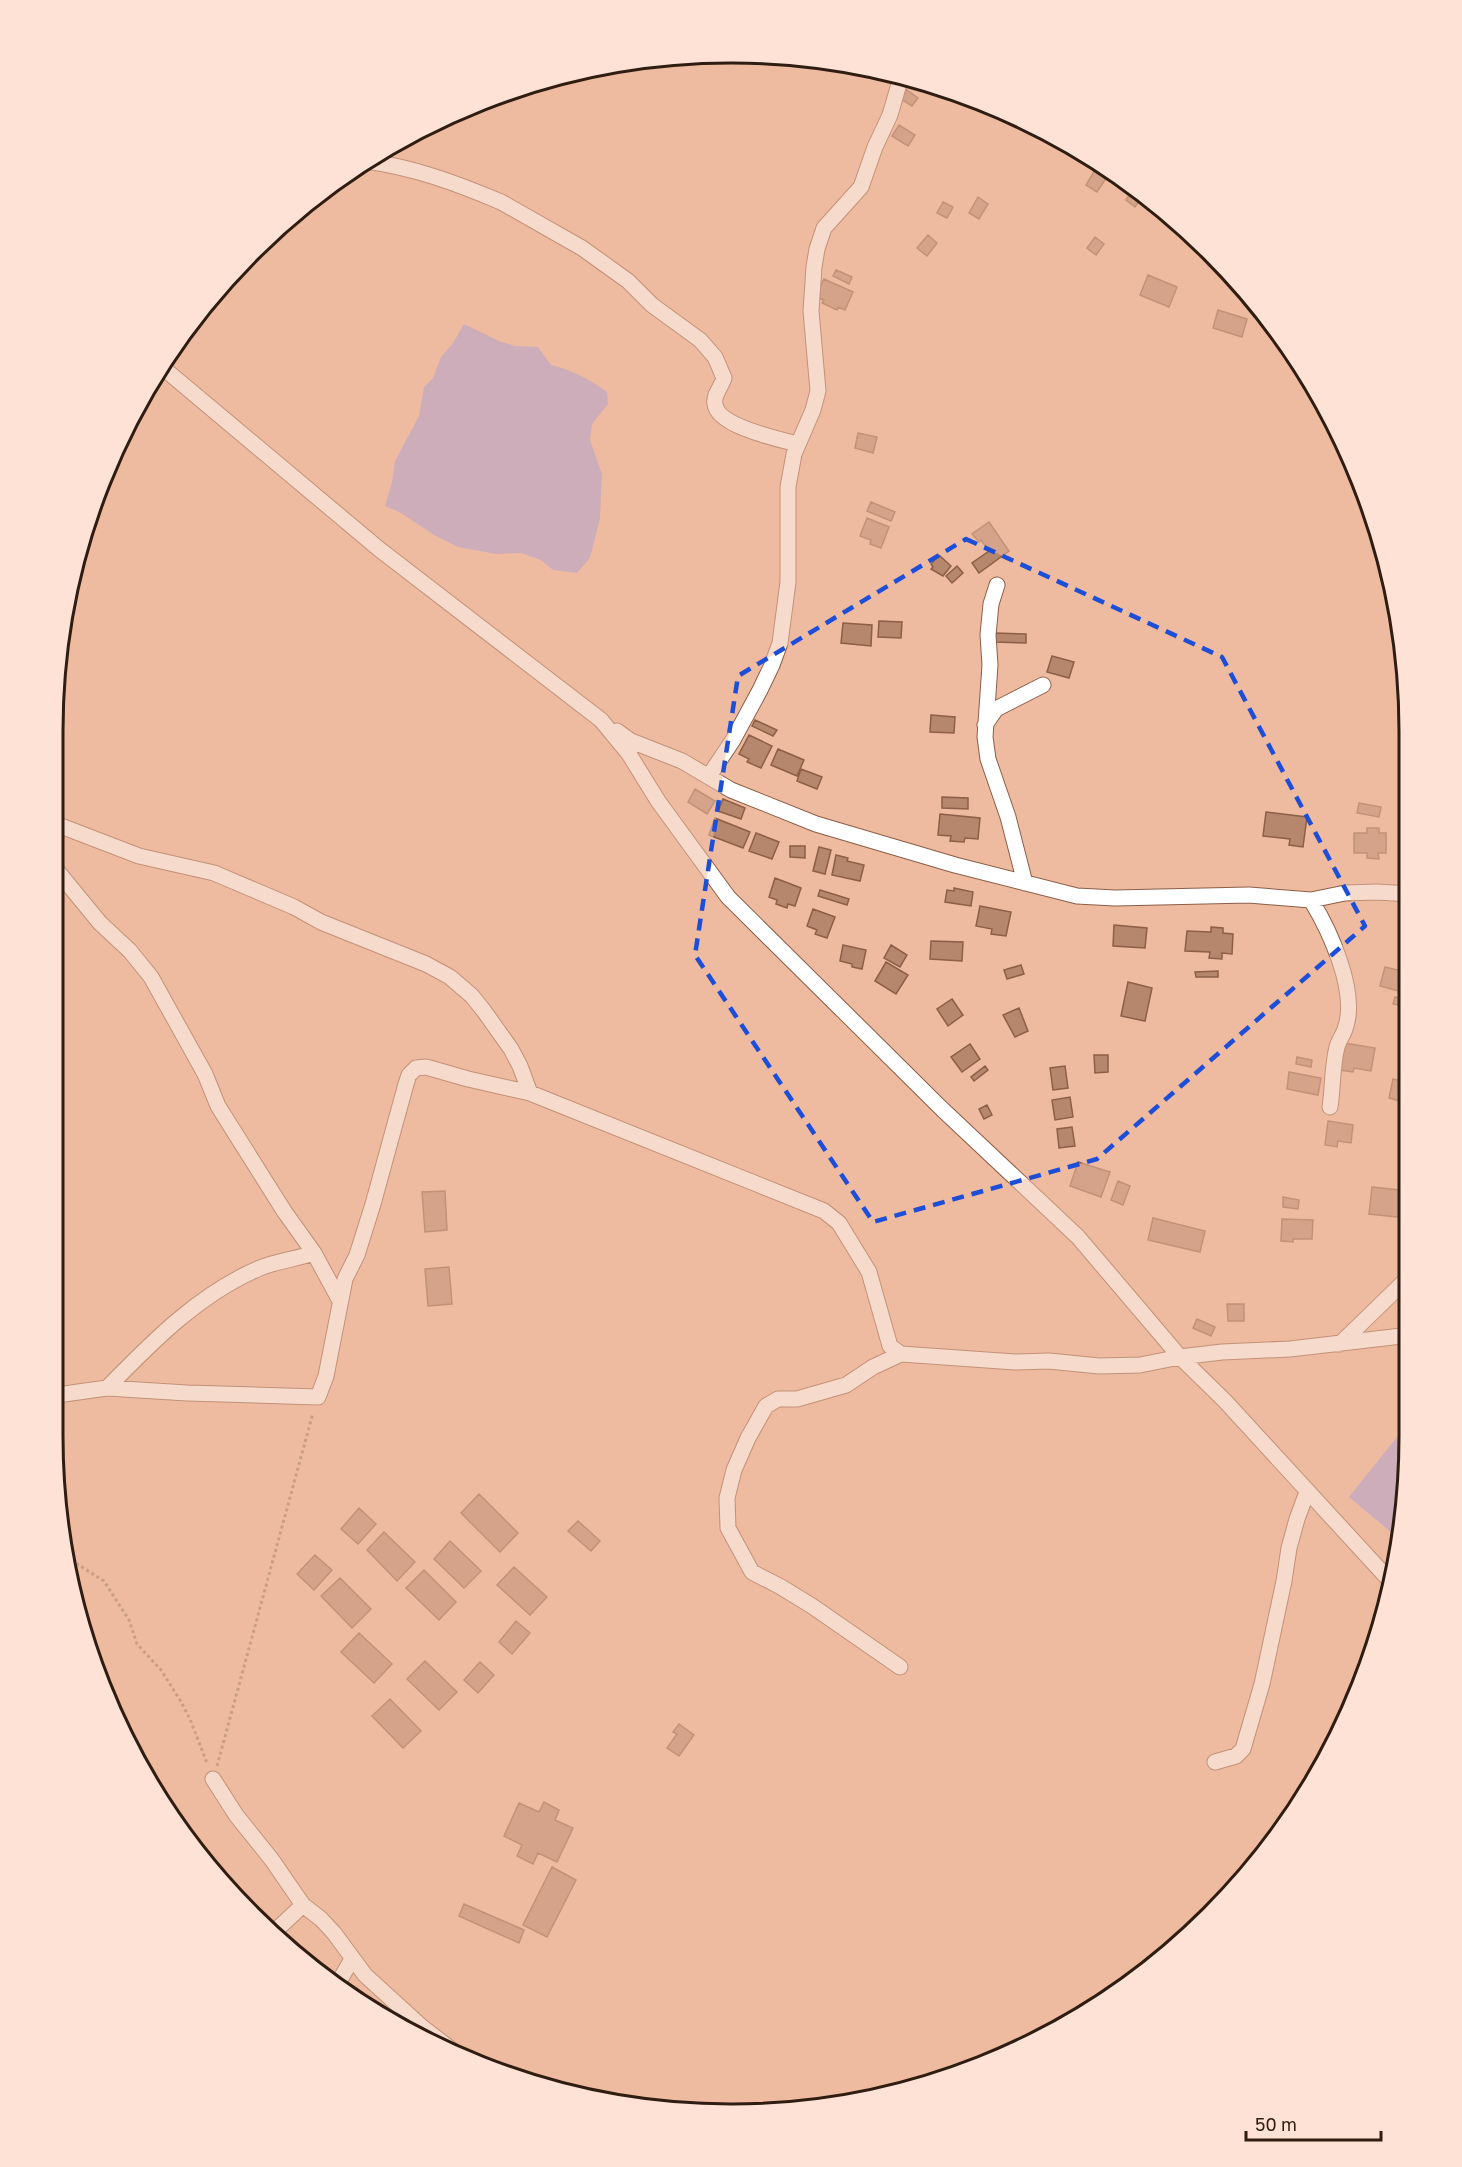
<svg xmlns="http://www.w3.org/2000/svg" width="1462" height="2167" font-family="'Golos Text',sans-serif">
	<rect width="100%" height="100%" fill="#eebba1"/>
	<!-- green -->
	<path fill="#a29cd7" d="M 464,324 L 499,341 L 515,346 L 538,347 L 551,365 C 572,370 589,379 607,392 L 608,404 L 592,424 L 590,440 L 602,474 L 600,518 L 590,558 L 577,573 L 553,570 L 541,560 L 521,553 L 496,554 L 458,547 L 434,535 L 401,513 L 385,506 L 392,482 L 395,461 L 419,416 L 424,387 L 433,378 L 441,357 L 453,343 Z
		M 1409,1422 L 1409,1436 L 1399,1539 L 1349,1497 Z"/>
	<!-- building -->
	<path fill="#b6866d" stroke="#8c5f46" stroke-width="1.5" d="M 904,88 L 918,98 L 912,106 L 898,97 Z
		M 899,125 L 915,135 L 908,146 L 892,136 Z
		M 1095,170 L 1107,177 L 1097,192 L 1086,185 Z
		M 1133,189 L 1143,196 L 1135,207 L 1126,200 Z
		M 978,197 L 988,204 L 979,219 L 969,213 Z
		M 943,202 L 953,207 L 947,218 L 937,213 Z
		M 928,235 L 937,243 L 927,256 L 917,248 Z
		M 1095,237 L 1104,244 L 1096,255 L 1087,248 Z
		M 836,270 L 852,277 L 849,284 L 833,276 Z
		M 1148,275 L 1177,287 L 1169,307 L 1140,295 Z
		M 824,279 L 853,292 L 845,310 L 838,307 L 837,310 L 822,303 L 824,300 L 815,297 Z
		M 1218,310 L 1247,319 L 1242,337 L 1213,328 Z
		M 858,433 L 877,437 L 873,453 L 855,448 Z
		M 871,502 L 895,512 L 891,521 L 867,511 Z
		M 867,518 L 889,527 L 881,548 L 870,544 L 871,540 L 860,536 Z
		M 989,522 L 1009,551 L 979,573 L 972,563 L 989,551 L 981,540 L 979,542 L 972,534 Z
		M 939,555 L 951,566 L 943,576 L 931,569 L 933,567 L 931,564 Z
		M 957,566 L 963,573 L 952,583 L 946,576 Z
		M 879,621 L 902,622 L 901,638 L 878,637 Z
		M 843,623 L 872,625 L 871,646 L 841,643 Z
		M 995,633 L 1026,634 L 1026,643 L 995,642 Z
		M 1052,656 L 1074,662 L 1069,678 L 1047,672 Z
		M 931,715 L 955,717 L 954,733 L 930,732 Z
		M 755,720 L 777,730 L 773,736 L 752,726 Z
		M 749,735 L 772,746 L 761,768 L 747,762 L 749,759 L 739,754 Z
		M 778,749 L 804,760 L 797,776 L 771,765 Z
		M 801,769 L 822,777 L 817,789 L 797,781 Z
		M 695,789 L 715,801 L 707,814 L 688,802 Z
		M 942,797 L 968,798 L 968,809 L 942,808 Z
		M 723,799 L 745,808 L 741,819 L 718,811 Z
		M 1359,803 L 1381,807 L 1379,817 L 1357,813 Z
		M 1266,812 L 1307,817 L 1303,847 L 1289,845 L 1290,839 L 1263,836 Z
		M 940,814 L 980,818 L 978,839 L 965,838 L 964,842 L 950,841 L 951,836 L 938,835 Z
		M 715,818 L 750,832 L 743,848 L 709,835 Z
		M 1367,828 L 1379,828 L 1379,833 L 1386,833 L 1386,853 L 1378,853 L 1379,859 L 1367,858 L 1367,853 L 1354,853 L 1354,833 L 1367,833 Z
		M 756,833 L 779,842 L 772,859 L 749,851 Z
		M 790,846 L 805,846 L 805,858 L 790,857 Z
		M 819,847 L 831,850 L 825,874 L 813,871 Z
		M 836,855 L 848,858 L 847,861 L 864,865 L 860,881 L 832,875 Z
		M 775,878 L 801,888 L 795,906 L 788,904 L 787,908 L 776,904 L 777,900 L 769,897 Z
		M 954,888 L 973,892 L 971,906 L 945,902 L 947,890 L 954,891 Z
		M 820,890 L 849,899 L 847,905 L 818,896 Z
		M 980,906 L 1011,912 L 1006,936 L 991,934 L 992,929 L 976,926 Z
		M 813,909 L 835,917 L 827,938 L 815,934 L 817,930 L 807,926 Z
		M 1114,925 L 1147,928 L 1145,948 L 1113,946 Z
		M 1211,927 L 1223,928 L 1223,933 L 1233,934 L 1232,954 L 1222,953 L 1222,959 L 1209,958 L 1210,952 L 1185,951 L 1187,931 L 1211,932 Z
		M 931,941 L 963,942 L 962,961 L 930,959 Z
		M 843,945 L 866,950 L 862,969 L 852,967 L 852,964 L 840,961 Z
		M 891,945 L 907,955 L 900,967 L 884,958 Z
		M 886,962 L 908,975 L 896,994 L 875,981 Z
		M 1021,965 L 1024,974 L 1007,979 L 1004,970 Z
		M 1385,967 L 1410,973 L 1410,994 L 1380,986 Z
		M 1218,971 L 1218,977 L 1196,977 L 1195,972 Z
		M 1128,982 L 1152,988 L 1145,1021 L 1121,1016 Z
		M 1395,997 L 1410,1000 L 1408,1007 L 1393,1004 Z
		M 952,999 L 963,1015 L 948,1026 L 937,1009 Z
		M 1019,1008 L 1028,1031 L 1015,1037 L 1003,1015 Z
		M 1344,1043 L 1375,1048 L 1371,1071 L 1354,1068 L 1353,1072 L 1340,1070 Z
		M 970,1044 L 980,1059 L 962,1072 L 951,1057 Z
		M 1094,1055 L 1108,1055 L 1108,1072 L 1095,1073 Z
		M 1297,1057 L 1312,1060 L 1311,1067 L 1296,1064 Z
		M 985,1066 L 988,1070 L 974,1081 L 971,1077 Z
		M 1065,1066 L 1068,1088 L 1053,1090 L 1050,1068 Z
		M 1289,1072 L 1321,1078 L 1318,1095 L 1287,1089 Z
		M 1393,1079 L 1410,1083 L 1410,1098 L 1400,1096 L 1399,1101 L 1389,1098 Z
		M 1070,1097 L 1073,1117 L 1055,1120 L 1052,1100 Z
		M 987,1105 L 992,1115 L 984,1119 L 979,1109 Z
		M 1328,1121 L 1353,1125 L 1351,1143 L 1338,1141 L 1337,1147 L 1325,1145 Z
		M 1072,1127 L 1075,1146 L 1059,1148 L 1057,1129 Z
		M 1078,1162 L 1110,1172 L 1101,1197 L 1070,1186 Z
		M 1118,1181 L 1130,1186 L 1123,1205 L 1111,1200 Z
		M 1372,1187 L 1409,1191 L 1406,1218 L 1369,1214 Z
		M 445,1191 L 447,1230 L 425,1232 L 422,1192 Z
		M 1283,1197 L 1299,1200 L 1298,1209 L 1283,1207 Z
		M 1153,1218 L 1205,1231 L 1200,1252 L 1148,1240 Z
		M 1282,1219 L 1313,1220 L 1312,1239 L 1293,1239 L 1293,1242 L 1281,1241 Z
		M 449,1267 L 452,1304 L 428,1306 L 425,1269 Z
		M 1227,1304 L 1244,1304 L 1244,1321 L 1228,1321 Z
		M 1197,1319 L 1215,1327 L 1211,1336 L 1193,1328 Z
		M 479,1494 L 518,1533 L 500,1552 L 461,1513 Z
		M 359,1508 L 376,1524 L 358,1544 L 341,1529 Z
		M 578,1521 L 600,1541 L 591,1551 L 568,1531 Z
		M 384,1532 L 415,1562 L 397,1581 L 367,1550 Z
		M 450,1541 L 481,1571 L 464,1588 L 434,1559 Z
		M 315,1555 L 332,1570 L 314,1590 L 297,1574 Z
		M 514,1567 L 547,1597 L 530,1615 L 497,1585 Z
		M 424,1570 L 456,1602 L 439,1620 L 406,1588 Z
		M 340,1578 L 371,1609 L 352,1628 L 321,1596 Z
		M 516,1621 L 530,1633 L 512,1654 L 499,1642 Z
		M 359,1633 L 392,1664 L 374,1683 L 341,1652 Z
		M 425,1661 L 457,1692 L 439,1710 L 407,1679 Z
		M 480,1662 L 494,1675 L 478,1693 L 464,1680 Z
		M 390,1699 L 421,1731 L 403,1748 L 372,1716 Z
		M 679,1724 L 694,1735 L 679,1756 L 667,1748 L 677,1734 L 673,1732 Z
		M 544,1802 L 559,1810 L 555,1820 L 573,1828 L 557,1862 L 538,1853 L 533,1864 L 517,1856 L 522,1845 L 504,1836 L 519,1803 L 539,1812 Z
		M 552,1867 L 576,1880 L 547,1937 L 523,1925 Z
		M 464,1904 L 524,1930 L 519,1943 L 459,1916 Z"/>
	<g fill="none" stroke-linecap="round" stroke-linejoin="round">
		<!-- minor casing -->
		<g stroke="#8c5e46" stroke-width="17">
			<path id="minor" d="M 365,161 C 413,167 456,183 501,202 L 582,248 L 628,281 L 652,305 L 700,340 L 715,357 L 724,378 C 722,386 713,395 715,404 C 717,426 778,439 797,444
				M 162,367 L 379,549 L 601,720 L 629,754 L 658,801 L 728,897 L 942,1109 L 1078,1237 L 1180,1357 L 1225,1401 L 1392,1583
				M 997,585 L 991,604 L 988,635 L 990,665 L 985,737 L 988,759 L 1008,817 L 1025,883
				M 985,725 L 996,709 L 1043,685
				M 617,731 L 631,741 L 682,761 L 731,790 L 816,824 L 955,865 L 1077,896 L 1115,898 L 1249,895 L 1311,900 L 1345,893 L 1377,892 L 1410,894
				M 709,776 L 733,740 L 760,690 L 772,665 L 780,643 L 788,582 L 788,487 L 794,454 L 813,410 L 818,391 L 811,311 L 814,267 L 817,249 L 824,228 L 861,187 L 875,147 L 890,115 L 901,77
				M 53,823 L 139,856 L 214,873 L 294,907 L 321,922 L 426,964 L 450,977 L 472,996 L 484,1011 L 511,1049 L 520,1066 L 530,1093
				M 54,867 L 100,923 L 130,951 L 151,977 L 205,1074 L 218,1106 L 284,1211 L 314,1253 L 340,1301
				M 1311,900 C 1330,931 1357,990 1346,1026 C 1344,1034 1339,1040 1337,1047 C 1332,1066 1333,1088 1330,1107
				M 1340,1344 L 1410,1276
				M 107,1388 C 152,1342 200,1293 260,1268 C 277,1261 296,1259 314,1253
				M 57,1395 L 107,1388 L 187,1393 L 318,1397 L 326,1376 L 345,1279 L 357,1255 L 373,1204 L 406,1084 L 409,1075 L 416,1068 L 426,1067 L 468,1079 L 530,1093 L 824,1211 L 839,1223 L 869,1272 L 890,1346 L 901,1354 L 1015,1362 L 1049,1361 L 1099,1366 L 1140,1365 L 1180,1357 L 1222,1352 L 1290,1349 L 1410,1335
				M 900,1667 L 812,1606 L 781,1587 L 752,1572 L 728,1528 L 727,1498 L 734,1470 L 748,1438 L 766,1406 L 778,1399 L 797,1399 L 846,1385 L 873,1367 L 901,1354
				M 1215,1762 L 1236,1756 L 1243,1749 L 1262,1684 L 1284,1581 L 1289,1548 L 1297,1519 L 1307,1492
				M 213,1779 L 236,1815 L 272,1860 L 303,1905 L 321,1919 L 334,1933 L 365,1975 L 422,2027 L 461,2057
				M 272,1934 L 303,1905
				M 337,1985 L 352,1959"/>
		</g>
		<!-- path -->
		<path stroke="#9d7865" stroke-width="3" stroke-dasharray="3 3" stroke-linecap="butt" d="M 66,1557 L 104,1581 L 129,1620 L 137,1644 L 161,1670 L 180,1700 L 190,1719 L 207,1763
			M 217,1766 L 313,1413"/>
		<!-- minor -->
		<use href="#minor" stroke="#fff" stroke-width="15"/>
	</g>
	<!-- marked area -->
	<path d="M0 0H1462V2167H0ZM 966,539 L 1222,657 L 1365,926 L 1097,1159 L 873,1222 L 695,955 L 738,676 Z" fill="#eebba1" fill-opacity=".55" fill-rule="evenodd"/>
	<path fill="none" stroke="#1d4ed8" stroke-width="4.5" stroke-dasharray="12 8" stroke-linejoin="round" d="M 966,539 L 1222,657 L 1365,926 L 1097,1159 L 873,1222 L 695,955 L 738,676 Z"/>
	<!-- crop -->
	<path d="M0 0H1462V2167H0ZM731 63H731A668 668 0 0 1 1399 731V1436A668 668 0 0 1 731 2104H731A668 668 0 0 1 63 1436V731A668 668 0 0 1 731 63Z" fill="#fde2d5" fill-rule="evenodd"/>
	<path fill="none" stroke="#2f1d12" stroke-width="3" d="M731 63H731A668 668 0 0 1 1399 731V1436A668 668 0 0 1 731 2104H731A668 668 0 0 1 63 1436V731A668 668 0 0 1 731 63Z"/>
	<!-- scale -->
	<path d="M1246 2131v9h135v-9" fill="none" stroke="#2f1d12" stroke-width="3"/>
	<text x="1255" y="2131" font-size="18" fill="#2f1d12" stroke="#fde2d5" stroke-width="4.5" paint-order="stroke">50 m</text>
</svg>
